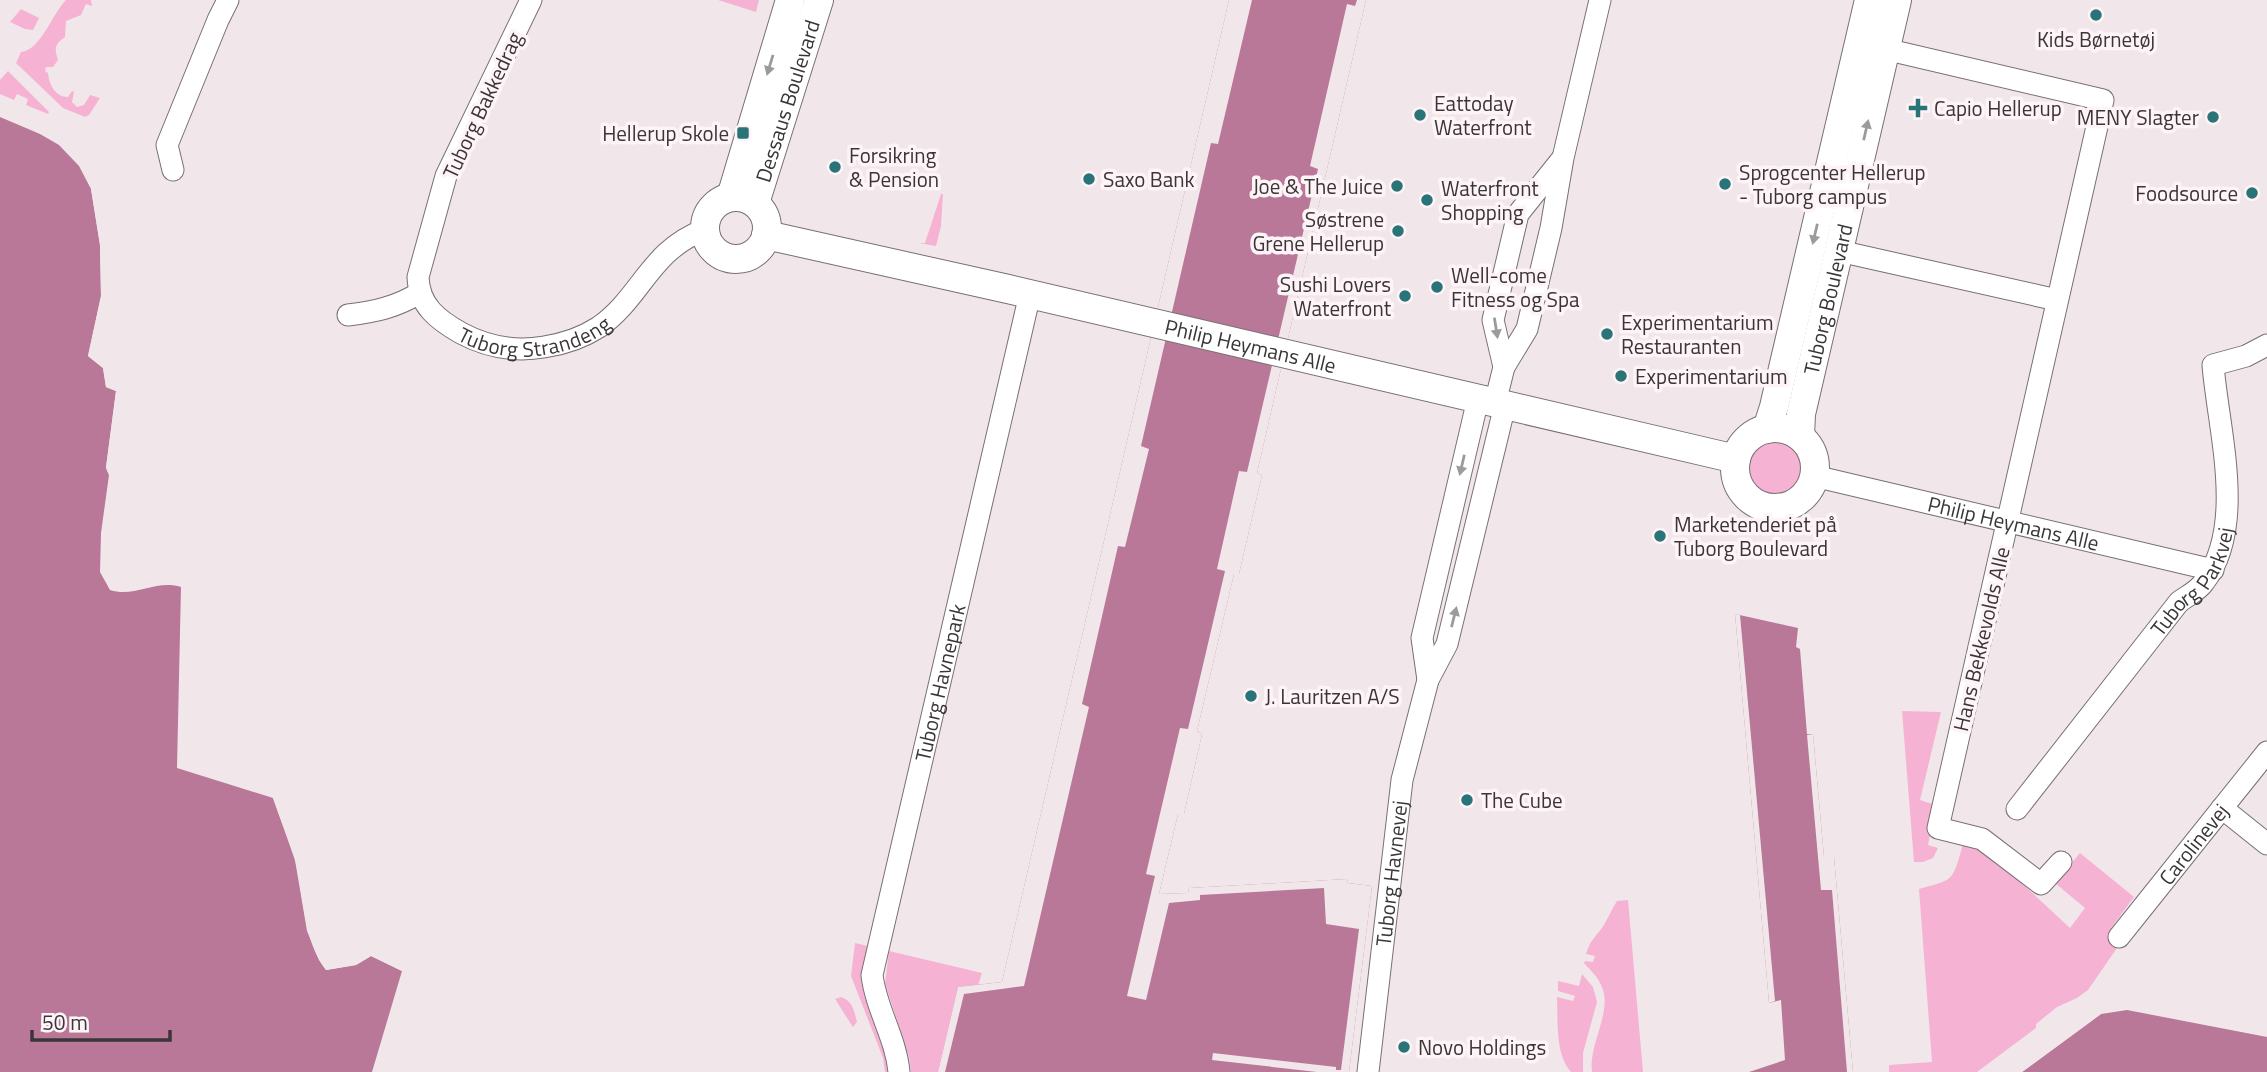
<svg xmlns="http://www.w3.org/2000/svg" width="2267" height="1072" font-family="'Titillium Web',sans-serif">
	<defs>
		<pattern id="park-tufts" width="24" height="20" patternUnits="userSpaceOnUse" patternTransform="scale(1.75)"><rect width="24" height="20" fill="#f6b2d3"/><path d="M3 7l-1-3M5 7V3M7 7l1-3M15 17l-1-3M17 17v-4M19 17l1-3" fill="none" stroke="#c892ac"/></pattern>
	</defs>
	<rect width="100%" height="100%" fill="#f1e7eb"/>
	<!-- grass -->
	<path fill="#f6b2d3" d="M 66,0 L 91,0 L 92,6 L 86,4 L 81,15 L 66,21 L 65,37 C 55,44 54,48 58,60 L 53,67 L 46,67 L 45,71 L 48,73 C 49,84 55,97 68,97 L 72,91 L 74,92 L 72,102 L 77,107 L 84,105 L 90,95 L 100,98 L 89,115 L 85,117 L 63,108 L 16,63 L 21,52 C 41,50 52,14 66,0 Z
		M 21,9 L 39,18 L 33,30 L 25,29 L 10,22 Z
		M 8,71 L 49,112 L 48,114 L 26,105 L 28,99 L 17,94 L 14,100 L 0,94 L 0,80 Z
		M 941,194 L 943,194 L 941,226 L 936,246 L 919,243 L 925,243 Z
		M1748 468a27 27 0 1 1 54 0a27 27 0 1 1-54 0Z
		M 1902,711 L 1941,712 L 1920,800 L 1936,805 L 1928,845 L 1938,848 L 1933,858 L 1923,862 L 1914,862 Z
		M 1963,844 L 1986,850 L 2070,928 L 2085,908 L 2055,883 L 2080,853 L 2134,897 L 2111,928 L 2117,948 L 2088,990 L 2077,998 L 2057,1007 L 2036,1024 L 2036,1028 L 1977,1072 L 1889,1072 L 1889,1065 L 1932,1062 L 1919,889 C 1955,879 1952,882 1963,844 Z
		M 1628,900 L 1643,1072 L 1592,1072 C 1588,1044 1614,1010 1601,985 C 1598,977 1590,970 1584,963 L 1585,961 L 1593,962 L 1595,956 L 1586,954 C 1590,941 1594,938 1602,928 C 1608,919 1611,910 1617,901 Z
		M 855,943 L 872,947 L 893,1072 L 885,1072 L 883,1058 L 851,976 Z
		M 889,951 L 982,973 L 978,985 L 958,987 L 938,1072 L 911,1072 L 909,1057 L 885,984 Z
		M 1582,974 L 1593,987 L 1597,1002 L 1583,1053 L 1583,1072 L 1571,1072 C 1555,1054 1558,1021 1557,997 L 1573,1001 L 1575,996 L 1558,991 L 1558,981 L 1579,986 Z
		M 841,997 C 853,1001 854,1011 857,1022 L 853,1027 C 852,1026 836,1000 835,999 Z"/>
	<!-- park -->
	<path fill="url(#park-tufts)" d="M 718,0 L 759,0 L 756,12 Z"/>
	<!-- water -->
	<path fill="#b97898" d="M 1229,0 L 1366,0 L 1257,473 L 1262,475 L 1239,574 L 1234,574 L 1197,731 L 1202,734 L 1184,814 L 1178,814 L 1159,894 L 1188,893 L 1189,888 L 1347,879 L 1348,883 L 1372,886 L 1349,1072 L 938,1072 L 958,987 L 1002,982 Z
		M 0,117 L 40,134 L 59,145 L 79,166 L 91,189 L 100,245 L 101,296 L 88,356 L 103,368 L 106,387 L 116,391 L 106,467 L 109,475 L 101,533 L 100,572 L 110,590 C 135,598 156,579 181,587 L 177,768 L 273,798 C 280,819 289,839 295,860 C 305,898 302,938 326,970 L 356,965 L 371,956 L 402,971 L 372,1072 L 0,1072 Z
		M 1735,614 L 1798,628 L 1796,647 L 1800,649 L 1807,734 L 1813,734 L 1824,857 L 1834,857 L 1853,1072 L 1749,1072 L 1785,1060 L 1781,1000 L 1769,1003 Z
		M 2127,1010 L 2267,1037 L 2267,1072 L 2022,1072 L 2101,1014 Z"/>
	<!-- pier -->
	<path fill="#f1e7eb" d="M 1229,0 L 1252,0 L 1218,144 L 1211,143 L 1141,446 L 1149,449 L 1125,547 L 1118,546 L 1082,704 L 1089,707 L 1024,986 L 964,994 L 945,1072 L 938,1072 L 958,987 L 1002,982 Z
		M 1357,0 L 1366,0 L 1257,473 L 1262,475 L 1239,574 L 1234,574 L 1197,731 L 1202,734 L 1184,814 L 1178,814 L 1159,894 L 1188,893 L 1189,888 L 1347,879 L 1348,883 L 1372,886 L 1349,1072 L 1317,1072 L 1212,1060 L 1213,1053 L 1336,1067 L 1336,1070 L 1341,1070 L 1359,929 L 1326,924 L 1324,888 L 1200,895 L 1200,900 L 1169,903 L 1146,1000 L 1127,996 L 1155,876 L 1146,874 L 1180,728 L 1188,729 L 1225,571 L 1217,569 L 1239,471 L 1247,472 L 1318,169 L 1310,166 L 1347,4 L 1355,6 Z
		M 91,189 L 95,190 L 104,244 L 105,296 L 92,355 L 106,366 L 109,384 L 119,391 L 110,467 L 112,475 L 109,475 L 106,468 L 116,391 L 106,387 L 103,368 L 88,356 L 101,296 L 100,245 Z
		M 1735,614 L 1740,615 L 1775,1001 L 1769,1003 Z
		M 1813,734 L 1824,857 L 1834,857 L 1853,1072 L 1847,1072 L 1832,890 L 1821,890 L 1807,735 Z
		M 273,798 L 277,799 L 298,859 L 311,930 L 322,958 L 328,967 L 354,962 L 371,952 L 403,968 L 402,971 L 371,956 L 356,965 L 326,970 L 319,960 L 307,931 L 295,860 Z
		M 2098,1012 L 2101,1014 L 2022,1072 L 2018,1072 Z"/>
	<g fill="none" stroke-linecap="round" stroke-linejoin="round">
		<!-- minor casing -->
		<g stroke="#787073" stroke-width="23">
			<g id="minor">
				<path id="s1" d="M 531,0 L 446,176 L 418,277 C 419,306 438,320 461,333 C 487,347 515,352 544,347 C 564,344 582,338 599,327 C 641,298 650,250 704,230"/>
				<path d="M 1872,46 L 2103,100 L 1938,828 L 1982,839 L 2041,884 L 2061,862"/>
				<path d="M 173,170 L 167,145 L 218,20 L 228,0"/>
				<path d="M 1839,251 L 2057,300"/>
				<path d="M 348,315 C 374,312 397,307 419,293"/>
				<path d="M 1504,367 L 1493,320 L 1518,214 L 1562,159"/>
				<path d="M 1495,403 L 1504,367 L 1527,329 L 1551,228 L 1563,158 L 1600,0"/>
				<path id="s2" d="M 1814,476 L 2213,570"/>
				<path d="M 1428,680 L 1422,638 L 1478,399"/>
				<path d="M 2222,808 L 2267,844"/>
				<path id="s3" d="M 2017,809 L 2179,602 C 2187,596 2198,591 2204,582 C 2247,526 2218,429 2213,365 L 2246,356 L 2267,345"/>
				<path id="s4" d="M 2119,937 L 2267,752"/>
				<path id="s5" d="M 899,1072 C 896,1038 876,1009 872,975 L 1030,294"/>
				<path id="s6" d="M 1368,1072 L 1402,780 L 1428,680 L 1447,644 L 1505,405"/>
			</g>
		</g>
		<!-- tertiary casing -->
		<g stroke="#787073" stroke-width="30">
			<g id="tertiary">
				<circle cx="736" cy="228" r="31"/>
				<path d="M 731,197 L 790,0"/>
				<path id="s7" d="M 755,203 L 819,0"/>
				<path id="s8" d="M 766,235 L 1008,289 L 1736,459"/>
				<circle cx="1775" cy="468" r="40"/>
				<path d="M 1767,429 L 1774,407 L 1869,0"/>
				<path id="s9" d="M 1800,436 L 1801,414 L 1897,0"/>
			</g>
		</g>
		<!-- minor -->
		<use href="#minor" stroke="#fff" stroke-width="21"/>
		<!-- tertiary -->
		<use href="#tertiary" stroke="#fff" stroke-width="28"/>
	</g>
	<!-- one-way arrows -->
	<defs><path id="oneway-solid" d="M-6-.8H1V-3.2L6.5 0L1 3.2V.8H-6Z" transform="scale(1.75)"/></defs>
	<g fill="#9c9a9c">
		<use href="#oneway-solid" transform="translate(770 65) rotate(107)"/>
		<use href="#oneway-solid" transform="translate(1866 130) rotate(-77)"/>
		<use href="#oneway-solid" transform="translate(1815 234) rotate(103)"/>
		<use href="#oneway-solid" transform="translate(1496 328) rotate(81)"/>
		<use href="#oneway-solid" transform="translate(1462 465) rotate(103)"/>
		<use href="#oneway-solid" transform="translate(1454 617) rotate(-76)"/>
	</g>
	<!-- markers -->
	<g fill="#297476" stroke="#fef4f8" stroke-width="2.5">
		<circle cx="2096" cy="15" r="7"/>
		<path d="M1914.5 97.5h7v7h7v7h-7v7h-7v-7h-7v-7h7z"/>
		<circle cx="1420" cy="115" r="7"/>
		<circle cx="2213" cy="117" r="7"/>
		<rect x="736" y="126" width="14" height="14" rx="3.5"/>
		<circle cx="835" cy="167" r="7"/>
		<circle cx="1089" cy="179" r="7"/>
		<circle cx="1725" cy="184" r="7"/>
		<circle cx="1397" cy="186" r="7"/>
		<circle cx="2252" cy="193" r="7"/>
		<circle cx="1427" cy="200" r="7"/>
		<circle cx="1398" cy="231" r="7"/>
		<circle cx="1437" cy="287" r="7"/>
		<circle cx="1405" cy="296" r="7"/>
		<circle cx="1607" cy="334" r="7"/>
		<circle cx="1621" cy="376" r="7"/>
		<circle cx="1660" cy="536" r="7"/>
		<circle cx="1251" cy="696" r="7"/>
		<circle cx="1467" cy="800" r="7"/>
		<circle cx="1404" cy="1047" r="7"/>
	</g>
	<g text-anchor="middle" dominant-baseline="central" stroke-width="7" stroke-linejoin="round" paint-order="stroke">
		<!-- poi labels -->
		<g font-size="21" fill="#3a3638" stroke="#fef4f8" text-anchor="start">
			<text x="2096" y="39" text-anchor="middle">Kids Børnetøj</text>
			<text x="1434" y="103">Eattoday<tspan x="1434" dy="24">Waterfront</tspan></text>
			<text x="1934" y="108">Capio Hellerup</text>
			<text x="2199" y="117" text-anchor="end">MENY Slagter</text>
			<text x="729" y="133" text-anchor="end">Hellerup Skole</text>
			<text x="849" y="155">Forsikring<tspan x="849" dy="24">&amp; Pension</tspan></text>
			<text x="1739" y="172">Sprogcenter Hellerup<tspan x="1739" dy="24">- Tuborg campus</tspan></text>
			<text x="1103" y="179">Saxo Bank</text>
			<text x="1383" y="186" text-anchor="end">Joe &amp; The Juice</text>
			<text x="1441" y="188">Waterfront<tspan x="1441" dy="24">Shopping</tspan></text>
			<text x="2238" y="193" text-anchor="end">Foodsource</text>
			<text x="1384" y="219" text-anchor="end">Søstrene<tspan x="1384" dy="24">Grene Hellerup</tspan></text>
			<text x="1451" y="275">Well-come<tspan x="1451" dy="24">Fitness og Spa</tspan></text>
			<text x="1391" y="284" text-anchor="end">Sushi Lovers<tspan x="1391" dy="24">Waterfront</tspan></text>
			<text x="1621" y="322">Experimentarium<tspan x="1621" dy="24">Restauranten</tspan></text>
			<text x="1635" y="376">Experimentarium</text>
			<text x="1674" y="524">Marketenderiet på<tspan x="1674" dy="24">Tuborg Boulevard</tspan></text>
			<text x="1265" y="696">J. Lauritzen A/S</text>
			<text x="1481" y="800">The Cube</text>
			<text x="1418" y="1047">Novo Holdings</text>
		</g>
		<!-- street labels -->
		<g font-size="21" fill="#3a3638" stroke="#fef4f8">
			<text stroke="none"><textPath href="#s7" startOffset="107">Dessaus Boulevard</textPath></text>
			<text transform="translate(482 105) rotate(-65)">Tuborg Bakkedrag</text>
			<text stroke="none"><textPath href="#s9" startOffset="140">Tuborg Boulevard</textPath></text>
			<text stroke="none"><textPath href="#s1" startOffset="452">Tuborg Strandeng</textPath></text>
			<text stroke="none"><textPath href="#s8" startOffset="497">Philip Heymans Alle</textPath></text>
			<text stroke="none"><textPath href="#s2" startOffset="205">Philip Heymans Alle</textPath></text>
			<text stroke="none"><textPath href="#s3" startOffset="289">Tuborg Parkvej</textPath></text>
			<text transform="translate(1981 639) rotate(-77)">Hans Bekkevolds Alle</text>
			<text stroke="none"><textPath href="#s5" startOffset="401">Tuborg Havnepark</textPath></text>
			<text stroke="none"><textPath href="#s4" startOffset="119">Carolinevej</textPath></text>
			<text stroke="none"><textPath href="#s6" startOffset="200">Tuborg Havnevej</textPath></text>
		</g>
	</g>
	<!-- scale -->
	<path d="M32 1030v10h138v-10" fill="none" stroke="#3a3638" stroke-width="3.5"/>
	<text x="42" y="1030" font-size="21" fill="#3a3638" stroke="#fef4f8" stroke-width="5" paint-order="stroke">50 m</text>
</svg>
